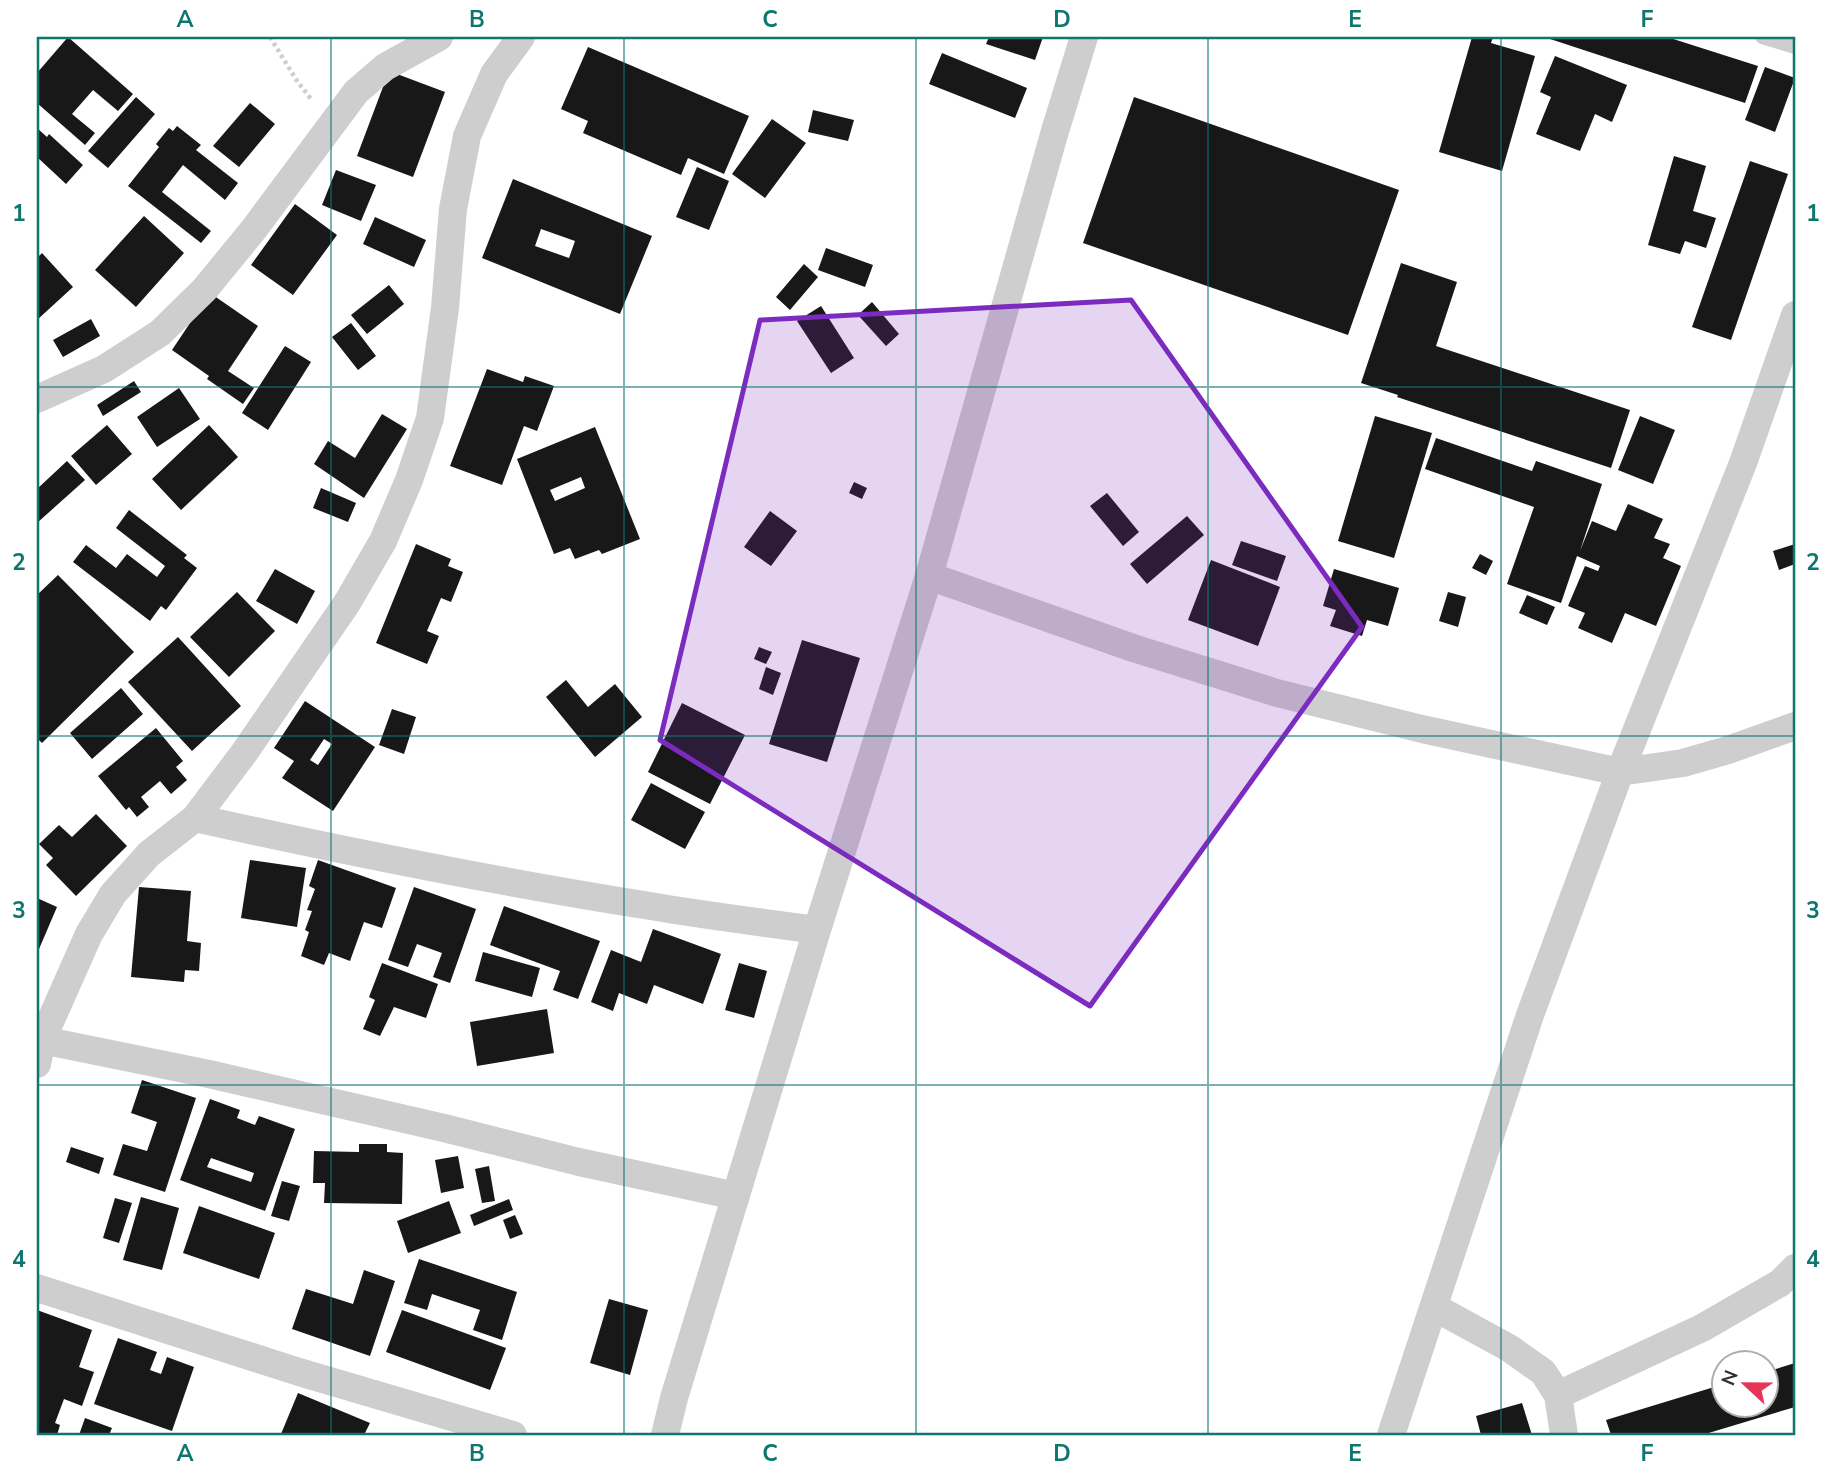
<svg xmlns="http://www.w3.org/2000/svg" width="1832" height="1472" font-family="'Nunito Sans',sans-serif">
	<rect width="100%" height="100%" fill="#fff"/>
	<!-- building -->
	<path fill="#181818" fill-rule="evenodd" d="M 68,37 L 133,94 L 118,111 L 93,90 L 72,114 L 95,133 L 85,145 L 37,103 L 37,73 Z
		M 989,37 L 1043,37 L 1035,60 L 986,44 Z
		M 1472,37 L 1493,37 L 1491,43 L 1535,56 L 1502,171 L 1439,152 Z
		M 1544,37 L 1667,37 L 1758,66 L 1745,103 Z
		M 588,47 L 749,116 L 724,174 L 688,158 L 681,175 L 583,133 L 588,121 L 561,109 Z
		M 942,53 L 1027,88 L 1015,118 L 929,84 Z
		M 1555,56 L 1627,85 L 1612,122 L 1595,114 L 1580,151 L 1536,134 L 1551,97 L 1540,92 Z
		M 1765,67 L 1795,78 L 1775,132 L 1745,120 Z
		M 389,71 L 445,92 L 413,177 L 357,156 Z
		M 136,97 L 155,114 L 108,168 L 88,151 Z
		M 1134,97 L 1399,190 L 1348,335 L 1083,243 Z
		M 250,103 L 275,124 L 239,167 L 213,146 Z
		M 813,110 L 854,120 L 848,141 L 808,132 Z
		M 772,119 L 806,143 L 765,198 L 732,174 Z
		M 177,126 L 201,145 L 196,150 L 238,183 L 225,200 L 183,165 L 162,192 L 211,231 L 201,243 L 128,186 L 159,147 L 156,144 L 169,128 L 173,131 Z
		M 37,128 L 47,137 L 49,134 L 83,165 L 66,184 L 37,157 Z
		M 1674,156 L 1706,166 L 1693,211 L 1716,218 L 1706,248 L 1685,241 L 1680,254 L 1648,245 Z
		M 1750,161 L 1788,174 L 1731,340 L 1692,327 Z
		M 697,167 L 729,181 L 709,230 L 676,217 Z
		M 336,170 L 376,185 L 361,221 L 322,205 Z
		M 513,179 L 652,236 L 620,314 L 482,258 ZM 541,229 L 575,241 L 569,258 L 535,246 Z
		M 295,204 L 337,235 L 293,295 L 251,265 Z
		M 144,216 L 184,253 L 136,307 L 95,270 Z
		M 375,217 L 426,240 L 414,267 L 363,244 Z
		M 826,248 L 873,265 L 865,287 L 818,270 Z
		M 42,253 L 73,287 L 37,320 L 37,258 Z
		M 1401,263 L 1457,282 L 1436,346 L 1630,410 L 1611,468 L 1397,397 L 1398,395 L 1361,383 Z
		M 804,264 L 818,277 L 790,310 L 776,297 Z
		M 389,285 L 404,304 L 367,334 L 351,315 Z
		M 210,293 L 258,326 L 228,371 L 254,388 L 243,404 L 207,379 L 209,376 L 172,350 Z
		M 872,302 L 899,334 L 886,346 L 858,315 Z
		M 821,306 L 854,358 L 831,373 L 797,321 Z
		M 91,319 L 100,336 L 63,357 L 53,340 Z
		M 351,323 L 376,356 L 358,370 L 332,337 Z
		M 285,346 L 311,362 L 268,430 L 242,413 Z
		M 487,369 L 523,382 L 525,376 L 554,386 L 537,431 L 524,426 L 502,485 L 450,466 Z
		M 134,381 L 141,392 L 103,416 L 97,405 Z
		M 179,388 L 200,419 L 157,447 L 137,417 Z
		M 382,414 L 407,429 L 364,498 L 314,464 L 328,441 L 355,458 Z
		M 1375,416 L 1432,433 L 1394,558 L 1338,541 Z
		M 1640,416 L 1675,430 L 1653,484 L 1618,470 Z
		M 107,425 L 132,454 L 96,485 L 71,456 Z
		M 209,425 L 238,457 L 181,510 L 152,479 Z
		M 595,427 L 640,539 L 602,554 L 599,550 L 575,559 L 570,548 L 554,554 L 517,459 ZM 581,477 L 585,488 L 555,501 L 550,490 Z
		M 1436,438 L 1532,471 L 1536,461 L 1602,484 L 1580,551 L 1592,521 L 1616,531 L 1628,504 L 1663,519 L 1654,538 L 1670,544 L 1663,558 L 1681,566 L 1656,626 L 1625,613 L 1612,643 L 1578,628 L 1585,613 L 1568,606 L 1585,566 L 1598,571 L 1600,566 L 1577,556 L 1561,603 L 1507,584 L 1534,507 L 1425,469 Z
		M 67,461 L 85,480 L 37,523 L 37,489 Z
		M 854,482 L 867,488 L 862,499 L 849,493 Z
		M 321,488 L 356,503 L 348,522 L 313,508 Z
		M 1107,493 L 1139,532 L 1123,546 L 1090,506 Z
		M 129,510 L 187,555 L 184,558 L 197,568 L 166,610 L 161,606 L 150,621 L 73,562 L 86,545 L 116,568 L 127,554 L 157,577 L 165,566 L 116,528 Z
		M 770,511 L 797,531 L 771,566 L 744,547 Z
		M 1187,516 L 1204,535 L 1147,584 L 1130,564 Z
		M 1241,541 L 1286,556 L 1277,581 L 1232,565 Z
		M 416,544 L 451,559 L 448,566 L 463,572 L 451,602 L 441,598 L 427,631 L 439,636 L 427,664 L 376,643 Z
		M 1795,544 L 1795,564 L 1779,570 L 1773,551 Z
		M 1480,554 L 1493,561 L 1486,575 L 1472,568 Z
		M 1211,560 L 1280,587 L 1258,646 L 1188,620 Z
		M 275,569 L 315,591 L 297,624 L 256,601 Z
		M 1334,569 L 1399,588 L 1388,626 L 1367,620 L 1362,636 L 1330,626 L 1336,610 L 1323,606 Z
		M 58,575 L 134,652 L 42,743 L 37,738 L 37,595 Z
		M 237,592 L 275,631 L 229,677 L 190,637 Z
		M 1448,592 L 1466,597 L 1458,627 L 1439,621 Z
		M 1527,595 L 1555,607 L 1547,625 L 1519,613 Z
		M 178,637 L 241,706 L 192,751 L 128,682 Z
		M 802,640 L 860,658 L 827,762 L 769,744 Z
		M 759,647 L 772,652 L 766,664 L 754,659 Z
		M 766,667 L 781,673 L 773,695 L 759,689 Z
		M 566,680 L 588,707 L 615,684 L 642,717 L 595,757 L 546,697 Z
		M 121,688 L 143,714 L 92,759 L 70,733 Z
		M 305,701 L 375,747 L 333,811 L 282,778 L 294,761 L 274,748 ZM 324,739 L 332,744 L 318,765 L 310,760 Z
		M 682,703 L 745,735 L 710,804 L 648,772 Z
		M 392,709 L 416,717 L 404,754 L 379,745 Z
		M 156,728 L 183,761 L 176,767 L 187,780 L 171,794 L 160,781 L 141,797 L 149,807 L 137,817 L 129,807 L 126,810 L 98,776 Z
		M 651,783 L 705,812 L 685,849 L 631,820 Z
		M 96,814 L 127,846 L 76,896 L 46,865 L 53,858 L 39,844 L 59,825 L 72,837 Z
		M 250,860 L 306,868 L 297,927 L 241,918 Z
		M 318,860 L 396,888 L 382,928 L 364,922 L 350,961 L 329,953 L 324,965 L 301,956 L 309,932 L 305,930 L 312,911 L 307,910 L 315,889 L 309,886 Z
		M 139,887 L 191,891 L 187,941 L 201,943 L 199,971 L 185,970 L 184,982 L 131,977 Z
		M 414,887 L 476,909 L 450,983 L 433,977 L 442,953 L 417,944 L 408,967 L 388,960 Z
		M 37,898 L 57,907 L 39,949 L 37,948 Z
		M 504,906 L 600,941 L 578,999 L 553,990 L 560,971 L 490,945 Z
		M 653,929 L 721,954 L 703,1004 L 654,985 L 647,1004 L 619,993 L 613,1011 L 591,1002 L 611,950 L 641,962 Z
		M 483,952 L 540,968 L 532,997 L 475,981 Z
		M 382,963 L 438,984 L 426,1018 L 394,1007 L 380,1036 L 363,1029 L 375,1000 L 369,997 Z
		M 739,963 L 767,971 L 754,1018 L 725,1010 Z
		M 547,1009 L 554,1053 L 477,1066 L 470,1022 Z
		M 142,1080 L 196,1098 L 165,1192 L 113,1175 L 123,1144 L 147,1151 L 157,1122 L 131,1113 Z
		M 210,1099 L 240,1110 L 237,1118 L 255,1125 L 259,1116 L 295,1129 L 265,1211 L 180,1180 ZM 211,1158 L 254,1173 L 251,1182 L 207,1167 Z
		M 359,1144 L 387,1144 L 387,1152 L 403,1153 L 402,1204 L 324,1203 L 325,1183 L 313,1183 L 314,1151 L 359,1152 Z
		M 71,1147 L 104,1158 L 99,1174 L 66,1162 Z
		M 458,1156 L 464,1188 L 441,1193 L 435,1160 Z
		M 489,1166 L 495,1201 L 482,1203 L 475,1169 Z
		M 282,1181 L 300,1186 L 289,1221 L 271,1216 Z
		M 141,1197 L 179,1208 L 162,1270 L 123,1260 Z
		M 115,1198 L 132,1203 L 119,1243 L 103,1238 Z
		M 509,1199 L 513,1210 L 474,1226 L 470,1215 Z
		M 449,1201 L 461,1233 L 408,1253 L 397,1221 Z
		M 199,1206 L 275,1233 L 259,1279 L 183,1253 Z
		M 515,1215 L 523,1234 L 510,1239 L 503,1220 Z
		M 419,1259 L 517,1292 L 502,1340 L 473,1330 L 480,1310 L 432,1294 L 427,1310 L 404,1303 Z
		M 364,1270 L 395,1281 L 370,1356 L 292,1329 L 306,1289 L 353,1304 Z
		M 609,1299 L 648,1310 L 630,1375 L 590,1363 Z
		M 37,1310 L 92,1330 L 79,1367 L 94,1372 L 82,1406 L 64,1399 L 55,1423 L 60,1425 L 57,1435 L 37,1435 L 37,1367 L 39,1362 L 37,1361 Z
		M 402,1310 L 506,1348 L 490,1390 L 386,1352 Z
		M 118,1338 L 157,1352 L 150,1370 L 161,1374 L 167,1357 L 194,1367 L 172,1431 L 94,1404 Z
		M 1795,1363 L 1795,1407 L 1702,1435 L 1611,1435 L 1606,1420 L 1724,1384 L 1724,1406 L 1766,1406 L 1766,1372 Z
		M 298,1393 L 370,1423 L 364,1435 L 284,1435 L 281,1434 Z
		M 1522,1403 L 1532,1435 L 1481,1435 L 1476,1416 Z
		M 85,1418 L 112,1428 L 109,1435 L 79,1435 Z"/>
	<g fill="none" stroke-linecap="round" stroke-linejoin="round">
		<!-- path -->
		<path stroke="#cecece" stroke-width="4.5" stroke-dasharray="3.5 3.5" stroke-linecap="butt" d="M 270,37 L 297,81 L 311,99"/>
		<!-- lane -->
		<path stroke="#cecece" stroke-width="14" d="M 1762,37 L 1795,47"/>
		<!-- street -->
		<path stroke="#cecece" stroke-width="28" d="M 37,399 L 104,369 L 160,333 L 204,290 L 254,229 L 356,92 L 385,67 L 439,37
			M 929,576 L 1133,648 L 1277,693 L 1422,729 L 1620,772 L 1683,763 L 1728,750 L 1795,726
			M 195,818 C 344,851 493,881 644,905 C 701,915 759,922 817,930
			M 37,1039 L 209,1074 L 444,1128 L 579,1162 L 736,1196
			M 37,1064 L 42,1040 L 89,934 L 113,894 L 149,854 L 195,818 L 244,753 L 347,603 L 383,541 L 409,480 L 430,418 L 445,308 L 453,209 L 467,136 L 494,74 L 521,37
			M 37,1288 L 299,1372 L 513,1435
			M 1434,1307 L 1509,1348 L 1543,1372 L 1558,1395 L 1564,1435
			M 1558,1395 L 1702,1328 L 1780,1283 L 1795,1268
			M 665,1435 L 674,1398 L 817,930 L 929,576 L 1055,131 L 1084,37
			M 1391,1435 L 1530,1015 L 1620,772 L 1743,463 L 1795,315"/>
	</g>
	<!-- marked area -->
	<path fill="#7b2cbf" fill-opacity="0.2" stroke="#7b2cbf" stroke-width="5" stroke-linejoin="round" d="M 1131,300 L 1362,627 L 1090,1006 L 660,740 L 760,320 Z"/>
	<!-- grid -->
	<path fill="none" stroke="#0f766e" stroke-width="2" stroke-opacity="0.55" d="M 331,37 L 331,1435M 624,37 L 624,1435M 916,37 L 916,1435M 1208,37 L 1208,1435M 1501,37 L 1501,1435M 37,387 L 1795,387M 37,736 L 1795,736M 37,1085 L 1795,1085"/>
	<!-- border -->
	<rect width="1832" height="1472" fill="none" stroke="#ffffff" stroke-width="77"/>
	<!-- north arrow -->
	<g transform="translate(1745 1384) rotate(292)"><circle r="33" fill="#ffffff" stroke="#adadad" stroke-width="2"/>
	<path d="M0-5L12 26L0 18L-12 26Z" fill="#e63656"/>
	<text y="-10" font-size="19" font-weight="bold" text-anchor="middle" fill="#313131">N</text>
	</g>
	<rect x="38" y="38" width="1756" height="1396" fill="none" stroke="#0f766e" stroke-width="2.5"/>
	<g font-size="23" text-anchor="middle" font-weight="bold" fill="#0f766e">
		<text x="185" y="27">A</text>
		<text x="477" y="27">B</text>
		<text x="770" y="27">C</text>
		<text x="1062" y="27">D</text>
		<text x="1355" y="27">E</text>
		<text x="1647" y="27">F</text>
		<text x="19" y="221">1</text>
		<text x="1813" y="221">1</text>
		<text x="19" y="570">2</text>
		<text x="1813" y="570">2</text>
		<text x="19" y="918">3</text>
		<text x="1813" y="918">3</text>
		<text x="19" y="1267">4</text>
		<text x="1813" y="1267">4</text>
		<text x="185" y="1461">A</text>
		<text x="477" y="1461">B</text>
		<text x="770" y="1461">C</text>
		<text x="1062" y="1461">D</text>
		<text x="1355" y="1461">E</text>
		<text x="1647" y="1461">F</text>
	</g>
</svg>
